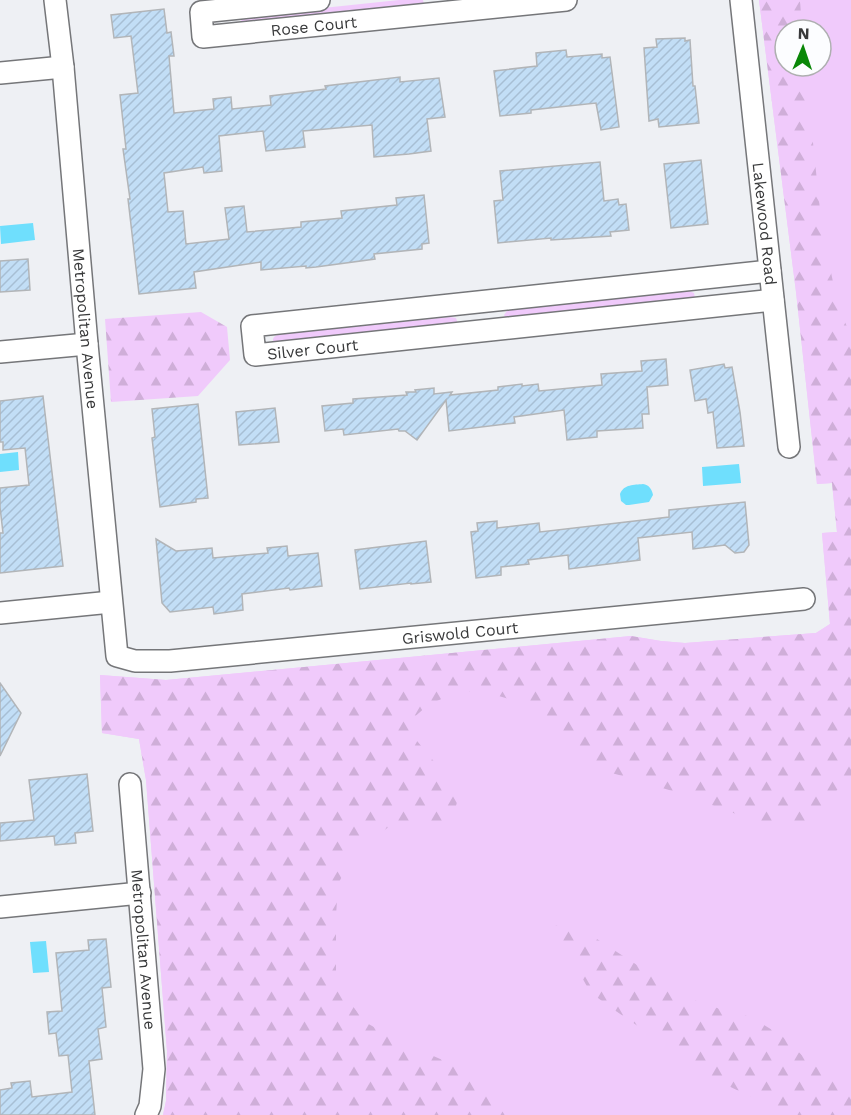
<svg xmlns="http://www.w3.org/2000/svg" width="851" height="1115" font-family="'Work Sans',sans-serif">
	<defs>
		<pattern id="forest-firs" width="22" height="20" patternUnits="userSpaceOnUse" patternTransform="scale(1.5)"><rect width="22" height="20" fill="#f0cafb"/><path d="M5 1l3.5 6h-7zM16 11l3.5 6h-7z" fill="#cfaed8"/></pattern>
		<pattern id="building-hatch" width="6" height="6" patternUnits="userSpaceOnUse" patternTransform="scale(1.5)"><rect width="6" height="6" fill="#c2def6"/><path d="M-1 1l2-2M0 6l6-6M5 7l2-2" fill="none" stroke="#a7bfd4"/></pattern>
	</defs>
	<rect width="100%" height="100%" fill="#eef0f4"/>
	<!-- grass -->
	<path fill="#f0cafb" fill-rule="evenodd" d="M 399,0 L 423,0 L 424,5 L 240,24 L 242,17 L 246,16 Z
		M 759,0 L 851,0 L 851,1115 L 163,1115 L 166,1101 L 167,1051 L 146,780 L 139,739 L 102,733 L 100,675 L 166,680 L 631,636 L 661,641 L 685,643 L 816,633 L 830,624 L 822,533 L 837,532 L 832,483 L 817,484 L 796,292 ZM 785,30 L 821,30 L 821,66 L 785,66 Z
		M 689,291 L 694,293 L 695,298 L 506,319 L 504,315 L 507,311 L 513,309 Z
		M 450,317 L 456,318 L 458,324 L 273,343 L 273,339 L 274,337 L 279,334 Z"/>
	<!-- forest -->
	<path fill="url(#forest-firs)" d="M 759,0 L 800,0 L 802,30 L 785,30 L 785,66 L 805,66 L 822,229 L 838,306 L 851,336 L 851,780 L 832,794 L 821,814 L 801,829 L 747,818 L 679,793 L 619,775 L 589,767 L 561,745 L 539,719 L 509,699 L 485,692 L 457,692 L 428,705 L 411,720 L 413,736 L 450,781 L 459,795 L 454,813 L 444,823 L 419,821 L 394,823 L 355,852 L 338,884 L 336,916 L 336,981 L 348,1000 L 365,1022 L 397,1040 L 447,1062 L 513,1109 L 518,1115 L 163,1115 L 166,1101 L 167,1051 L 146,780 L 139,739 L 102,733 L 100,675 L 166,680 L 631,636 L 661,641 L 685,643 L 816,633 L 830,624 L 822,533 L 837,532 L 832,483 L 817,484 L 796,292 Z
		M 201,312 L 227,327 L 230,360 L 198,396 L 111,402 L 105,319 Z
		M 564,924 L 583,930 L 688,998 L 723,1010 L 751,1017 L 782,1036 L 807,1060 L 851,1092 L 851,1115 L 789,1115 L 718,1081 L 610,1007 L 590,992 L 578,970 L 563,954 L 554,942 L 552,930 L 555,926 Z"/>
	<!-- water -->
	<path fill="#6fdffd" d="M 33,223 L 35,240 L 1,244 L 0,226 Z
		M 18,452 L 19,470 L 0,472 L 0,454 Z
		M 739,464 L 741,483 L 703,486 L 702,467 Z
		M 643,484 C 649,485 652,489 653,495 L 649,502 L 629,505 L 626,505 L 621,501 L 620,494 C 624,484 634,485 643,484 Z
		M 46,941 L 49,972 L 33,973 L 30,942 Z"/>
	<!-- building -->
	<path fill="url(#building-hatch)" stroke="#b2b5b8" stroke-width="1.5" d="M 164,9 L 167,33 L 171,32 L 174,56 L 169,56 L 174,113 L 214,109 L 213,99 L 231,97 L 232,109 L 271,105 L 270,96 L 326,89 L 325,86 L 400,77 L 400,82 L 439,78 L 445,117 L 427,119 L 431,151 L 409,154 L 374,157 L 372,125 L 303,131 L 305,147 L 266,151 L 263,131 L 219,136 L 222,171 L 204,173 L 203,167 L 164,173 L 168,212 L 183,211 L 186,244 L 229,239 L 225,208 L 244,206 L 247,232 L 301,227 L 301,222 L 342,218 L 341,211 L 397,205 L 396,198 L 424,195 L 429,243 L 422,244 L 422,249 L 374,254 L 375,259 L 316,267 L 306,268 L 306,266 L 261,270 L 261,262 L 194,272 L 196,288 L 139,294 L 128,199 L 130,199 L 123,149 L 126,149 L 120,95 L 138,93 L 131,36 L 114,38 L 111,15 Z
		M 685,38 L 685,41 L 690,40 L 693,86 L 695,86 L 699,123 L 659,127 L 658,119 L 649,121 L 644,48 L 657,47 L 656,39 Z
		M 566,50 L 567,57 L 602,54 L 602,58 L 610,57 L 619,127 L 601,130 L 596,103 L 531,110 L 531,113 L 500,116 L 494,71 L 537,66 L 536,53 Z
		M 701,160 L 708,224 L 671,228 L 664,164 Z
		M 600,162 L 604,201 L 618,199 L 619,205 L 626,204 L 629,230 L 610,232 L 611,236 L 551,240 L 551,238 L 498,243 L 494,201 L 503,200 L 500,171 Z
		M 28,259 L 30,290 L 0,292 L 0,261 Z
		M 666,359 L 668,385 L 647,387 L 649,414 L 642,414 L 643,428 L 597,431 L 597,437 L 567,440 L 564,410 L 514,417 L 515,423 L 449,431 L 446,400 L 417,440 L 405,431 L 399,431 L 398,429 L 344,435 L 343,429 L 325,431 L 322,406 L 353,403 L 353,399 L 407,395 L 406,392 L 416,392 L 415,390 L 434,388 L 434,394 L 452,392 L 450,395 L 498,390 L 498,387 L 522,384 L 522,386 L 538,384 L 539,391 L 602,385 L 601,374 L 642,371 L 641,361 Z
		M 724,364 L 725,368 L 732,367 L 740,412 L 744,446 L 717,448 L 713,412 L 708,413 L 706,399 L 695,401 L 690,370 Z
		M 43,396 L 63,566 L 0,573 L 0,533 L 3,533 L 0,507 L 0,488 L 29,485 L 25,448 L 3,450 L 3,442 L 0,442 L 0,401 Z
		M 198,404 L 208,498 L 196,499 L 196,502 L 160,507 L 152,438 L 155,437 L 152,409 Z
		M 275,408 L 279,442 L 239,445 L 236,412 Z
		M 745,502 L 749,545 L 744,552 L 735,553 L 725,545 L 693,549 L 692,532 L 638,538 L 640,560 L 569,569 L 568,555 L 528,560 L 529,564 L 501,567 L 501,575 L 476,578 L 471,532 L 478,531 L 477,523 L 497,521 L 497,528 L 539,523 L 540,532 L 669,517 L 669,510 Z
		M 156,539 L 176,551 L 212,548 L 213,558 L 268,553 L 267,548 L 287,546 L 288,556 L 318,553 L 322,586 L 290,590 L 289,588 L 242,594 L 243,610 L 214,614 L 213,607 L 170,612 L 162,603 Z
		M 426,541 L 431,582 L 411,584 L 411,583 L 360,589 L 355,550 Z
		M 0,683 L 21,713 L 0,756 Z
		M 87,774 L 93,831 L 75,833 L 76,843 L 55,845 L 54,836 L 0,841 L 0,823 L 34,820 L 29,780 Z
		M 106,939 L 111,987 L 102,988 L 106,1027 L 98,1029 L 102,1059 L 89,1061 L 95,1115 L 0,1115 L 0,1090 L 12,1088 L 11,1083 L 30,1081 L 32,1097 L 72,1092 L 68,1055 L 59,1056 L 56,1033 L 49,1034 L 47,1012 L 62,1011 L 56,953 L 89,950 L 88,940 Z"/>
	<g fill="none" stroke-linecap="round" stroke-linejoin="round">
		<!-- street casing -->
		<g stroke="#757679" stroke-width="24">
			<g id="street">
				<path id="s1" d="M 55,0 L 63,67 L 87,344 L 117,656 L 135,661 L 170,661 L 804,599"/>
				<path id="s2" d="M 319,0 L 201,12 L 203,37 L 566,0"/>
				<path id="s3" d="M 741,0 L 789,447"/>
				<path d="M 0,73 L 63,67"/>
				<path id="s4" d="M 770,271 L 252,326 L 255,355 L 773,300"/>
				<path d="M 0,352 L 87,344"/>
				<path d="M 0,613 L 111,602"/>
				<path id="s5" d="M 130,784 L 154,1069 L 150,1106 L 146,1115"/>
				<path d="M 0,907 L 140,893"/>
			</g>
		</g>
		<!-- street -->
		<use href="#street" stroke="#fff" stroke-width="21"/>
	</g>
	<g text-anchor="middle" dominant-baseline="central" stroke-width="4.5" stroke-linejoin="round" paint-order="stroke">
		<!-- street labels -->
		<g font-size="16" fill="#38393a" stroke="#fcfdff">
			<text stroke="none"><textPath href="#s2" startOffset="255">Rose Court</textPath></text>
			<text stroke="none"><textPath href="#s3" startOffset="225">Lakewood Road</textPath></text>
			<text stroke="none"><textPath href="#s1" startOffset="330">Metropolitan Avenue</textPath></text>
			<text stroke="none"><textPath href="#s4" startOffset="608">Silver Court</textPath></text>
			<text stroke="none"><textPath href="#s1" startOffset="1004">Griswold Court</textPath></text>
			<text stroke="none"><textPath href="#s5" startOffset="166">Metropolitan Avenue</textPath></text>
		</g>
	</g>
	<!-- north arrow -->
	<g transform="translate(803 48) rotate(2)"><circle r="28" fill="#fcfdff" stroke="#aeafb0" stroke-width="1.5"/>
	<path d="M0-4.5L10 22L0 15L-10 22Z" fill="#0a8708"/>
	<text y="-9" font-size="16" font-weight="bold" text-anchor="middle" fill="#38393a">N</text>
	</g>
</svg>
